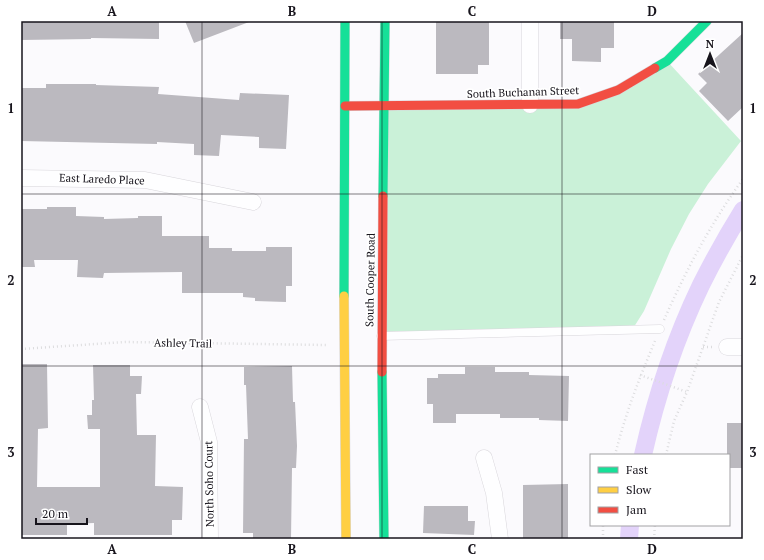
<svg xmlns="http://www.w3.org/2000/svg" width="764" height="560" font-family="'PT Serif',serif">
	<rect width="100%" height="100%" fill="#fbfafd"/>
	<!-- green -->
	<path fill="#caf1d8" d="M 667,61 L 741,141 L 708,184 L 689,214 L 671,249 L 644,311 L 632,330 L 381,336 L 385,106 L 578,104 Z"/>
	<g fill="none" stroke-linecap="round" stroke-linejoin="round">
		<!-- canal -->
		<path stroke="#e3d3fa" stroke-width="18" d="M 643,455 C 656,397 675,339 701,285 C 714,259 728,234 743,210
			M 629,539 L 630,525"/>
	</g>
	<!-- building -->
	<path fill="#bbb9bf" d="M 21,21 L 159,21 L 159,39 L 91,38 L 91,39 L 21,40 Z
		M 185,21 L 249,21 L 249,22 L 194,43 Z
		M 436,21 L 489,21 L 489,65 L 478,65 L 478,74 L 436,74 Z
		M 560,21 L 614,21 L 614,48 L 601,48 L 601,62 L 572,61 L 572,39 L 560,39 Z
		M 743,33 L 743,107 L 728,121 L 699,91 L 707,83 L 698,74 Z
		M 46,84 L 96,84 L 96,85 L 159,87 L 158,94 L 239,100 L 240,93 L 289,95 L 286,149 L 259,148 L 259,137 L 221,135 L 219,156 L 194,155 L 194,144 L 157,142 L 157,144 L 21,141 L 21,88 L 46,88 Z
		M 47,207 L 76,207 L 76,216 L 104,217 L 104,219 L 138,218 L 138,216 L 162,216 L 162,236 L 209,236 L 209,248 L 232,248 L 232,251 L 266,251 L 266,247 L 292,247 L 292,286 L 286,286 L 286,302 L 255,301 L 255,298 L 243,297 L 243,293 L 182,293 L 182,272 L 104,273 L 103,278 L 77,277 L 78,260 L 34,260 L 35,267 L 21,267 L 21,209 L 47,209 Z
		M 21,364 L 47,364 L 48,428 L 38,429 L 37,487 L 100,487 L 100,429 L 88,429 L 87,415 L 92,415 L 92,400 L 94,400 L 93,365 L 130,365 L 130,376 L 142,376 L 141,394 L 136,394 L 137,435 L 156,435 L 155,486 L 183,487 L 182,520 L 172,520 L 172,535 L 94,535 L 94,523 L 67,524 L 67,535 L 21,535 Z
		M 292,366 L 293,402 L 295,402 L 297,446 L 296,468 L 292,468 L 291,539 L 253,539 L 253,533 L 243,533 L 244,439 L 248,439 L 246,385 L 244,385 L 244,367 Z
		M 465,367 L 495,367 L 495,372 L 529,372 L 529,375 L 569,376 L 568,421 L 539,420 L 539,418 L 500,418 L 500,414 L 456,414 L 456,423 L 433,423 L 433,404 L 427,404 L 427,378 L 438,378 L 438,374 L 465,374 Z
		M 727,423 L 743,423 L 743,468 L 729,468 L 729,455 L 727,455 Z
		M 568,484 L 568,539 L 523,539 L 523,485 Z
		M 424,506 L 468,506 L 468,521 L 475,521 L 474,535 L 423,533 Z"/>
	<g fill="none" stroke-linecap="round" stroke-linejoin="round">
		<!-- lane casing -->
		<g stroke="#d8d6db" stroke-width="9">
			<path id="lane" d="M 381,336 L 660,329"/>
		</g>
		<!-- street casing -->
		<g stroke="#d8d6db" stroke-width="17">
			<path id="street" d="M 530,105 L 530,21
				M 21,178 L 145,180 L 253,202
				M 727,347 L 743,347
				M 200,407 L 209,442 L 210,539
				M 484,458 L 494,493 L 500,539"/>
		</g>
		<!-- fast casing -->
		<g stroke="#d8d6db" stroke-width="10">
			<path id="fast" d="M 655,68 L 667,61 L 707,21
				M 383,196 L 385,21
				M 344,296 L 345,21
				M 382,372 L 384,539"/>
		</g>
		<!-- slow casing -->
		<g stroke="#d8d6db" stroke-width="10">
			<path id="slow" d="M 344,296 L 346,539"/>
		</g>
		<!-- jam casing -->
		<g stroke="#d8d6db" stroke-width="10">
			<path id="jam" d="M 345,106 L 578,104 L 618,90 L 655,68
				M 382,372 L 383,196"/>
		</g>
		<!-- path -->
		<path stroke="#dcdcde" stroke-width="2.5" stroke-dasharray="1 3" stroke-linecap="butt" d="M 664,320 C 686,270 711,223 743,179
			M 703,347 L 712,347
			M 21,349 L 125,342 L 326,345
			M 640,375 L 687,392
			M 615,455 C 625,415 639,379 655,341
			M 666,455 L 674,421 L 687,392 L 719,302 L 743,255
			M 603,539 L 603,525
			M 654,539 L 655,525"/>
		<!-- lane -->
		<use href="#lane" stroke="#fefeff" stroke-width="8"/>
		<!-- street -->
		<use href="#street" stroke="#fefeff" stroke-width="16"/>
		<!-- fast -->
		<use href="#fast" stroke="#16e098" stroke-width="9"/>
		<!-- slow -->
		<use href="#slow" stroke="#ffcf43" stroke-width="9"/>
		<!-- jam -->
		<use href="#jam" stroke="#f24e42" stroke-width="9"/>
	</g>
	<!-- grid -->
	<path fill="none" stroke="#17141c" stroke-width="1" stroke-opacity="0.55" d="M 202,21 L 202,539M 382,21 L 382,539M 562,21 L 562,539M 21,194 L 743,194M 21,366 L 743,366"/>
	<g text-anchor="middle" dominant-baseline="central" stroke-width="3.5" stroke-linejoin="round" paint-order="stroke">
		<!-- street labels -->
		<g font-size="11" fill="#17141c" stroke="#fff">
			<text transform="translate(523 92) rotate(-2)">South Buchanan Street</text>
			<text transform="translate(102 179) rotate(2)">East Laredo Place</text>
			<text transform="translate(370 280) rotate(-89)">South Cooper Road</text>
			<text transform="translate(183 343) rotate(1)">Ashley Trail</text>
			<text transform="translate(209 484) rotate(-91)">North Soho Court</text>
		</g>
	</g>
	<!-- border -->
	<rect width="764" height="560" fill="none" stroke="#ffffff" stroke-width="44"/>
	<!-- legend -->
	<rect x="590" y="454" width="140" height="72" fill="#ffffff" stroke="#a2a1a4"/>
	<rect x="598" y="467" width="20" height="6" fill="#16e098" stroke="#a2a1a4"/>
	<text x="626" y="474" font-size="12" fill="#17141c">Fast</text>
	<rect x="598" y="487" width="20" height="6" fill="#ffcf43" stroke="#a2a1a4"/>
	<text x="626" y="494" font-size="12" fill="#17141c">Slow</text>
	<rect x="598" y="507" width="20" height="6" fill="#f24e42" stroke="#a2a1a4"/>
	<text x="626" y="514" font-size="12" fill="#17141c">Jam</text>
	<!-- north arrow -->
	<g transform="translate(710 54)" stroke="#ffffff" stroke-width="3" paint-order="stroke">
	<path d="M0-3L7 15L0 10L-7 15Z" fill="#17141c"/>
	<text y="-6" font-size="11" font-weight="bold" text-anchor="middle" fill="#17141c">N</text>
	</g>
	<!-- scale -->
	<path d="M36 518v6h51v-6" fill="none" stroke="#17141c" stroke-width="2"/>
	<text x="42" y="518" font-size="12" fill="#17141c" stroke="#ffffff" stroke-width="3" paint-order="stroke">20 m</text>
	<rect x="22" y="22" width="720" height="516" fill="none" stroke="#17141c" stroke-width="1.5"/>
	<g font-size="13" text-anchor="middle" font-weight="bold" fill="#17141c">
		<text x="112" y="16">A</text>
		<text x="292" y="16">B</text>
		<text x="472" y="16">C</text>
		<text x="652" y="16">D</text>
		<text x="11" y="113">1</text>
		<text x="753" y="113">1</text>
		<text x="11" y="285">2</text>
		<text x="753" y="285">2</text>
		<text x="11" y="457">3</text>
		<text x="753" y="457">3</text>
		<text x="112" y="554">A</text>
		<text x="292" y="554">B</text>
		<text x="472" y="554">C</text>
		<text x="652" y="554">D</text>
	</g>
</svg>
